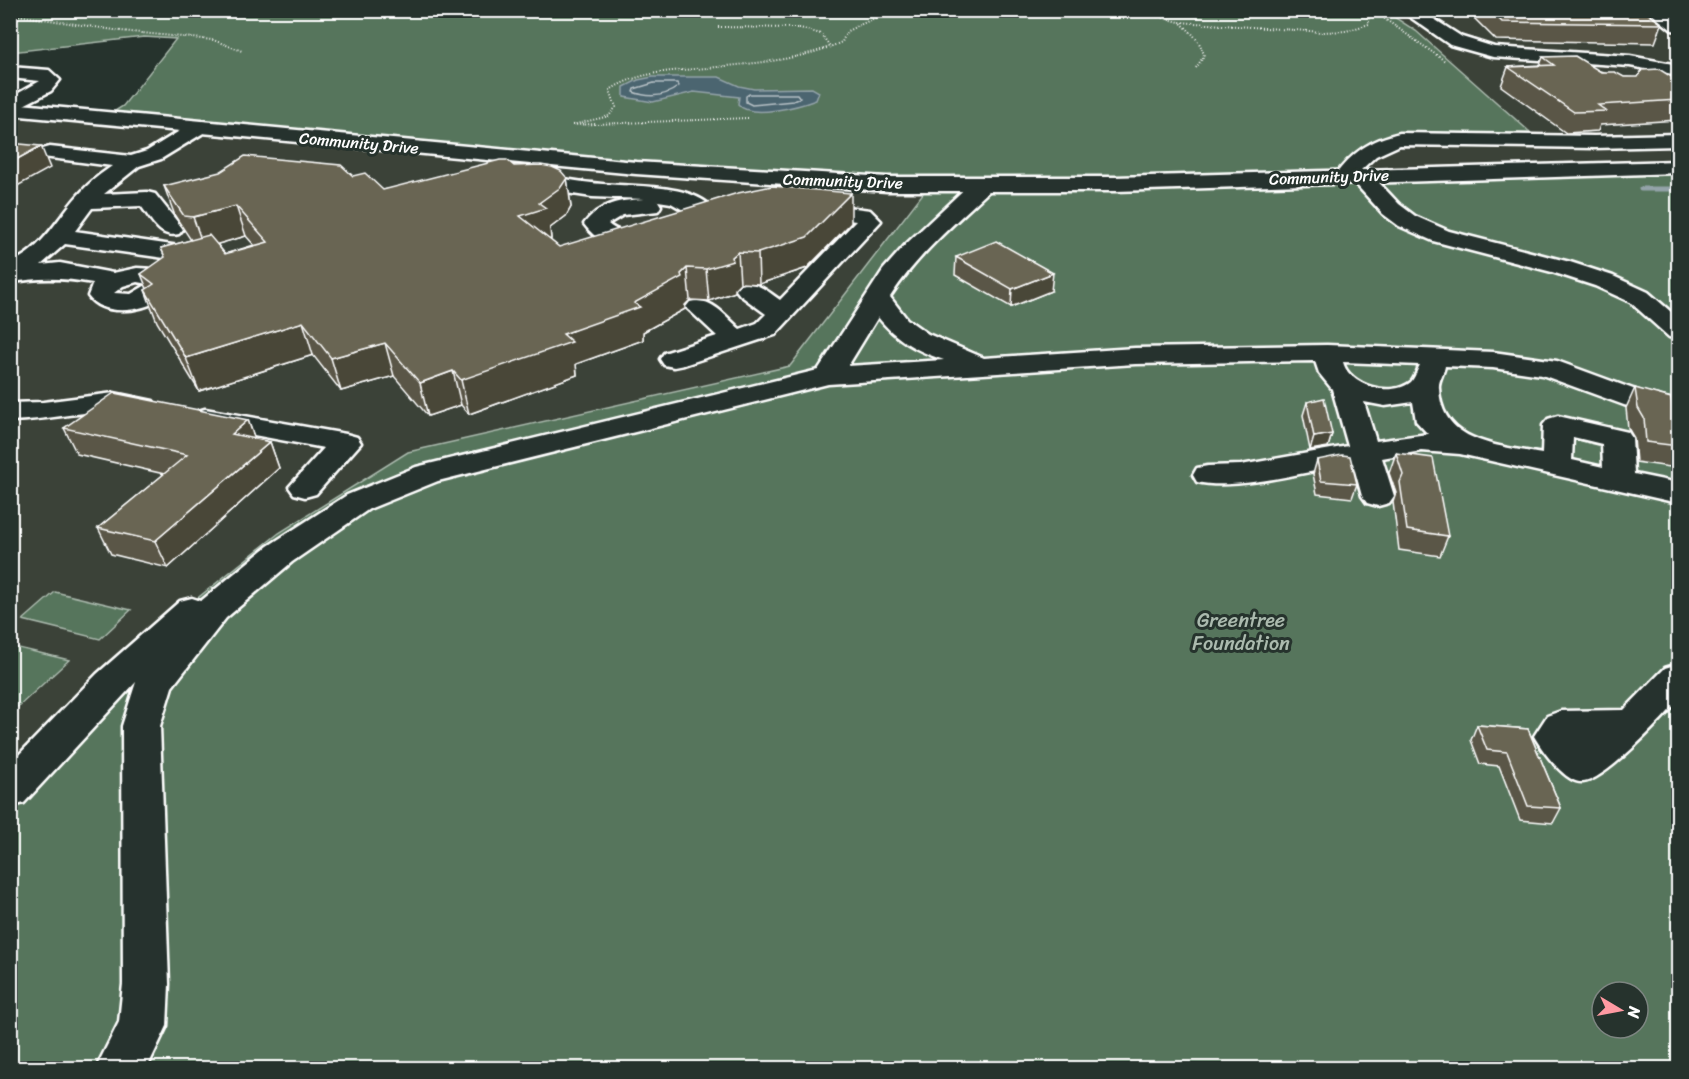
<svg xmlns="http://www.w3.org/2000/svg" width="1689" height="1079" font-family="Sriracha,sans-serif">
	<rect width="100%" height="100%" fill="#26332d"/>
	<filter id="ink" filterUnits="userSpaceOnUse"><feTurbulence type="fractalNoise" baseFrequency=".0167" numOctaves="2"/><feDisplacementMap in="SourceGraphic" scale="12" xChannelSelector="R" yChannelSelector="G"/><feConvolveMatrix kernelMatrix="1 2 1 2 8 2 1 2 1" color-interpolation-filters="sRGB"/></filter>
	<g filter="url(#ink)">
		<!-- built -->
		<path fill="#3a4238" d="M 1385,11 L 1656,11 L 1678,26 L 1678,166 L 1328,177 L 1382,143 L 1534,135 L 1416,31 Z
			M 11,108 L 932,182 L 790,366 L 408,452 L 279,533 L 125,656 L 11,772 Z"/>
		<!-- green -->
		<path fill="#57745c" stroke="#abbaae" stroke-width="1.5" fill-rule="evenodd" d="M 10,11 L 1385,11 L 1416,31 L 1540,141 L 1427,137 L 1370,148 L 1329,176 L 1678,166 L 1678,1068 L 11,1068 L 11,772 L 125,656 L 279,533 L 408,452 L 790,366 L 931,183 L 793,178 L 104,118 L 123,106 L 176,39 L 144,37 L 11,52 ZM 1602,992 L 1638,992 L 1638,1028 L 1602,1028 Z
			M 55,592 L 131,610 L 100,639 L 23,620 Z
			M 10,646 L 69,660 L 18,707 L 11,705 Z"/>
		<!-- water -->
		<path fill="#4b6570" stroke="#93a3a9" stroke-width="1.5" d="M 653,77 L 719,77 L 739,86 L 754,89 L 812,88 L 819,92 L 816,100 C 800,106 750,120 738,104 L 739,97 L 694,92 L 653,102 L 624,97 L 624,87 L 638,80 Z"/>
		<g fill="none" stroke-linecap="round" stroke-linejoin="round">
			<!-- shore -->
			<path stroke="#b7c1c6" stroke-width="1.5" d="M 654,83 L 677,83 L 679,86 C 665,97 649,98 633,92 L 634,89 Z
				M 749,94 L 797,94 L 800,98 L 793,101 L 752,105 L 746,102 L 746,96 Z"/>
			<!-- stream -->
			<path stroke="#93a3a9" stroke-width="5" d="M 1641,189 L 1678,189"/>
			<!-- minor casing -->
			<g stroke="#fff" stroke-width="5">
				<path id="minor" d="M 1400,10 L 1420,10 L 1462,37 L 1494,47 L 1630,56 L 1678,65 L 1678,75 L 1630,66 L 1493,57 L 1450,45 Z
					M 1647,10 L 1667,10 L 1678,19 L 1678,31 L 1672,30 Z
					M 10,67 L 49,70 L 60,80 L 51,91 L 10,112 L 10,98 L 40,81 L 10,78 Z
					M 198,122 L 205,124 L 208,128 L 205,132 L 161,159 L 139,166 L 104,194 L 147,192 L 155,194 L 183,229 L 179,234 C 160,239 152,220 141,206 L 92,208 L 75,231 L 207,250 L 216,252 L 219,257 L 216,262 L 207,264 L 65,244 L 41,265 L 60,263 L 113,273 L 137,268 L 154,269 L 163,271 L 173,283 C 169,290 165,296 158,301 C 139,312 102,316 88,296 L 93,283 C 65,278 37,277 10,283 L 10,263 C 44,250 59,214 83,190 C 91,181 102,173 112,166 L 43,157 L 40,153 L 43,149 L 50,147 L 131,156 L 147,151 L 191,124 ZM 137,282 L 148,284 L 131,294 L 114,293 L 123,286 Z
					M 1400,133 L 1594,136 L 1678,134 L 1678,146 L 1594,148 L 1400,145 L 1376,156 L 1361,170 L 1368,171 L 1399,204 L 1415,216 L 1449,231 L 1570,262 L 1613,276 L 1648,292 L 1678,318 L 1678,339 L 1669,337 L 1630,302 L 1595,286 L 1552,272 L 1433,241 L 1399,226 L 1383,214 L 1353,181 L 1345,183 L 1337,182 L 1334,177 C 1352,152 1370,140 1400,133 Z
					M 523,173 C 546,174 569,181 592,183 C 628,188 695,180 718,214 L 715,219 L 707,221 L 699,219 L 671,203 L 652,200 L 658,201 L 661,206 L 658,211 L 623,215 L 608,224 C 624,238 638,228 656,233 L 660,238 L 656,243 C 629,250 602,249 584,224 C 599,203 621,200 645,199 L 592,197 L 515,185 L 512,180 L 515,175 Z
					M 982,178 L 990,180 L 993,185 L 990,190 C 954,224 917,255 890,297 L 907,319 L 928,334 L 984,358 L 1135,348 L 1327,345 L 1493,352 L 1557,361 L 1644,393 L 1678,401 L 1678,419 L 1624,405 L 1542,375 L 1493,368 L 1445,366 C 1444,373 1438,381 1439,388 C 1441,444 1499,445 1542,454 L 1543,425 L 1548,419 L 1558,416 L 1628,432 L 1632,438 L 1634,474 L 1678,483 L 1678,503 L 1460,454 L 1421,451 L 1382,458 L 1394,496 L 1389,503 L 1378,506 L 1367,503 L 1362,496 L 1353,463 C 1311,471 1236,491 1197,482 L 1193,475 L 1197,468 L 1208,466 L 1241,465 L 1348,446 L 1332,389 L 1319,373 L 1315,361 L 1135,364 L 828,384 L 438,481 L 369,509 L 292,562 L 226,618 L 172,687 L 160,726 L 169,984 L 167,1026 L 147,1068 L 96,1068 L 119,1022 L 123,984 L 122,726 L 136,682 L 24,803 L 10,807 L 10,764 L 97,674 L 180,601 L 192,598 L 201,601 L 268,546 L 347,495 L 416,467 L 818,370 L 883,270 L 906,244 L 974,180 ZM 878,317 C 896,340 917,351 944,360 L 848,366 ZM 1343,362 L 1420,365 C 1417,370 1415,378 1411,382 C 1391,398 1349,386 1343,362 ZM 1364,402 L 1385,406 L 1413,402 L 1416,421 L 1428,434 L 1376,441 ZM 1573,437 L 1602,444 L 1603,467 L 1572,460 Z
					M 808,202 L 870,210 L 881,221 L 775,335 L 684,365 L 674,367 L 664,365 L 660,359 L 664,353 L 717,336 L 686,307 L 690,302 C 711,296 725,316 740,329 L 757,323 L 766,314 L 740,295 L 736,290 L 740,285 C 757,281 767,291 780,300 L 856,221 L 800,214 L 797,209 L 800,204 Z
					M 114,393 L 153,401 L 157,407 L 153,413 C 139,417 127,410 112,411 C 78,412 45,420 10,421 L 10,403 L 43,402 Z
					M 205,409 L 346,434 L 357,437 L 361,443 L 316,494 L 305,497 L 294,494 L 289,487 L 324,448 L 195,424 L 190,418 L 195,412 Z
					M 1678,664 L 1678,701 C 1662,719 1606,780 1583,782 C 1566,784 1542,750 1534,736 L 1547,716 L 1561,711 L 1624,710 L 1665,668 Z"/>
			</g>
			<!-- major casing -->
			<g stroke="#fff" stroke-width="5">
				<path id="major" d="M 10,103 L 636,162 L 887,177 L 1116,177 L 1678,161 L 1678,173 L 1116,191 L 887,191 L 636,174 L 10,115 Z"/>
			</g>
			<!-- path -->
			<path stroke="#fff" stroke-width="2" stroke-dasharray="1 2" stroke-linecap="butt" d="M 1069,10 L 1116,10
				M 1131,10 L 1180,22
				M 1372,10 L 1445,61
				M 10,14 L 121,31 L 213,40 L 242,51
				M 718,27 L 800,28 L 821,34 L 832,49
				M 1196,68 L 1204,56 C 1201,41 1191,32 1180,22 L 1323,32 L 1346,31 L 1369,24 L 1369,16 L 1364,10
				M 748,118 L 572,125 L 609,116 L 616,107 L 610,90 C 639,71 674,71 707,68 C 754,63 799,61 842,42 L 847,31 L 881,15 L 901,10"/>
			<!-- minor -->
			<use href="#minor" fill="#26332d" fill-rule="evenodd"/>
			<!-- major -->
			<use href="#major" fill="#26332d" fill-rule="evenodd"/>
		</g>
		<!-- wall -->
		<path fill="#5a5747" stroke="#fff" stroke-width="1.5" fill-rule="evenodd" d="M 1466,10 L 1643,10 L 1662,24 L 1655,43 L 1496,40 Z
			M 1543,57 L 1624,77 L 1678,81 L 1678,120 L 1600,125 L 1598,131 L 1566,133 L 1501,86 L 1508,67 L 1540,65 Z
			M 514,166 L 567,178 L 571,207 L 566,216 L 550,228 L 551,239 L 549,239 L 559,247 L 851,223 L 807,268 L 759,284 L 740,283 L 735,288 L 735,292 L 709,301 L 690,300 L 685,305 L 685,309 L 643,332 L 643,340 L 576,364 L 577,375 L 469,414 L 461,405 L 428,416 L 394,376 L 341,391 L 313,355 L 199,391 L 157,322 L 145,290 L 147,289 L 141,274 L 165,258 L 161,248 L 191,240 L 175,216 L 164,186 L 353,176 L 383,190 ZM 246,236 L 254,245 L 225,254 L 217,244 Z
			M 956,257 L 1051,291 L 1011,307 L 955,275 Z
			M 1635,388 L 1678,446 L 1678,450 L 1670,467 L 1636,462 L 1634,438 L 1628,428 L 1626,408 Z
			M 1307,402 L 1332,434 L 1328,447 L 1310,450 L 1303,415 Z
			M 248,420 L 255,439 L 270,442 L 279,468 L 168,568 L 111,554 L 98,528 L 164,474 L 77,454 L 64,428 Z
			M 1396,453 L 1448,536 L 1440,556 L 1399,550 L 1393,502 L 1396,493 L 1389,473 Z
			M 1317,460 L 1357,484 L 1352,498 L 1317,494 L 1313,474 Z
			M 1477,725 L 1528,729 L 1561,808 L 1553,823 L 1520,820 L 1499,766 L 1480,764 L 1471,740 Z"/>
		<!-- shaded-wall -->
		<path fill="#4a4739" stroke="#fff" stroke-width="1.5" d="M 41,146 L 50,168 L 10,190 L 10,163 Z
			M 567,178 L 571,207 L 566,216 L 550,228 L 551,239 L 525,247 L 520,216 L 539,203 Z
			M 851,193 L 851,223 L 807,268 L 759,284 L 758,253 Z
			M 236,206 L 246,236 L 204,248 L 193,217 Z
			M 738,252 L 740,283 L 735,288 L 735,292 L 709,301 L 706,269 L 732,257 Z
			M 687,268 L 690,300 L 685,305 L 685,309 L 643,332 L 643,340 L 576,364 L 577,375 L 469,414 L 461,380 L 634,303 L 681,274 Z
			M 1053,273 L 1051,291 L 1011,307 L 1012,289 Z
			M 303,322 L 313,355 L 199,391 L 186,358 Z
			M 385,343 L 394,376 L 341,391 L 331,358 Z
			M 453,371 L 461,405 L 428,416 L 420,383 Z
			M 248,420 L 257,446 L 232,434 Z
			M 1332,434 L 1328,447 L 1310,450 L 1314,437 Z
			M 270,442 L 279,468 L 168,568 L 155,541 Z"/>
		<!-- building -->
		<path fill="#696552" stroke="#fff" stroke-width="1.5" d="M 1490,10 L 1643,10 L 1662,24 L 1502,22 Z
			M 1575,56 L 1601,72 L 1615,72 L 1624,77 L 1638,77 L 1642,70 L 1659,69 L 1678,81 L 1678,100 L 1598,105 L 1606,111 L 1574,112 L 1508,67 L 1554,65 L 1543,57 Z
			M 10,143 L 41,146 L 10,163 Z
			M 245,156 L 341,165 L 353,176 L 365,173 L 383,190 L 500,160 L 507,160 L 514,166 L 541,165 L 552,167 L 561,171 L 567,178 L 561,187 L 539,203 L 546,208 L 520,216 L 559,247 L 738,193 L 772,186 L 851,193 L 807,237 L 758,253 L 738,252 L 732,257 L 733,261 L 706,269 L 687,268 L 681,274 L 682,277 L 634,303 L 640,307 L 563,334 L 572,342 L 461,380 L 453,371 L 420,383 L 385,343 L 331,358 L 303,322 L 186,358 L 145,290 L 154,284 L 141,274 L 165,257 L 161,248 L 209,235 L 225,254 L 268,242 L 236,206 L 193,217 L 184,216 L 164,186 L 220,172 Z
			M 996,241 L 1053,273 L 1012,289 L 956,257 Z
			M 1635,388 L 1671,398 L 1678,438 L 1678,446 L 1646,442 L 1644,418 L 1638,408 Z
			M 114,393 L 248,420 L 232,434 L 270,442 L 155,541 L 98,528 L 187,455 L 64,428 Z
			M 1324,398 L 1332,434 L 1314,437 L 1307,402 Z
			M 1396,453 L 1433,458 L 1448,536 L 1407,530 L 1400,482 L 1403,475 Z
			M 1342,455 L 1350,456 L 1357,484 L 1321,481 L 1317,460 Z
			M 1477,725 L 1528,729 L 1561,808 L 1528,806 L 1507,752 L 1487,750 Z"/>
	</g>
	<g text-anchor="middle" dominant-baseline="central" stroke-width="6" stroke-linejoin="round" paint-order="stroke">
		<!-- far-street labels -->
		<g font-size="16" fill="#fff" stroke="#26332d">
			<text transform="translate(359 143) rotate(5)">Community Drive</text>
			<text transform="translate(1329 177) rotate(-2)">Community Drive</text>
			<text transform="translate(843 181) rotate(2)">Community Drive</text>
		</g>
		<!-- park labels -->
		<g font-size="20" fill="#abbaae" stroke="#26332d">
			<text x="1241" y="620">Greentree<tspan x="1241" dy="23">Foundation</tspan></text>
		</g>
	</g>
	<!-- margin -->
	<rect width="1689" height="1079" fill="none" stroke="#26332d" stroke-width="36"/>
	<rect x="18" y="18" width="1653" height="1043" fill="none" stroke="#fff" stroke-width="2" filter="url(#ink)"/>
	<!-- north arrow -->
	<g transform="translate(1620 1010) rotate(100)"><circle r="28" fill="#26332d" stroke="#7d8581" stroke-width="1.5"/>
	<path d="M0-4.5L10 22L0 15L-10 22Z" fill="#ff9aa2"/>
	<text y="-9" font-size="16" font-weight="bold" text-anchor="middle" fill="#ffffff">N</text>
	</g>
</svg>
